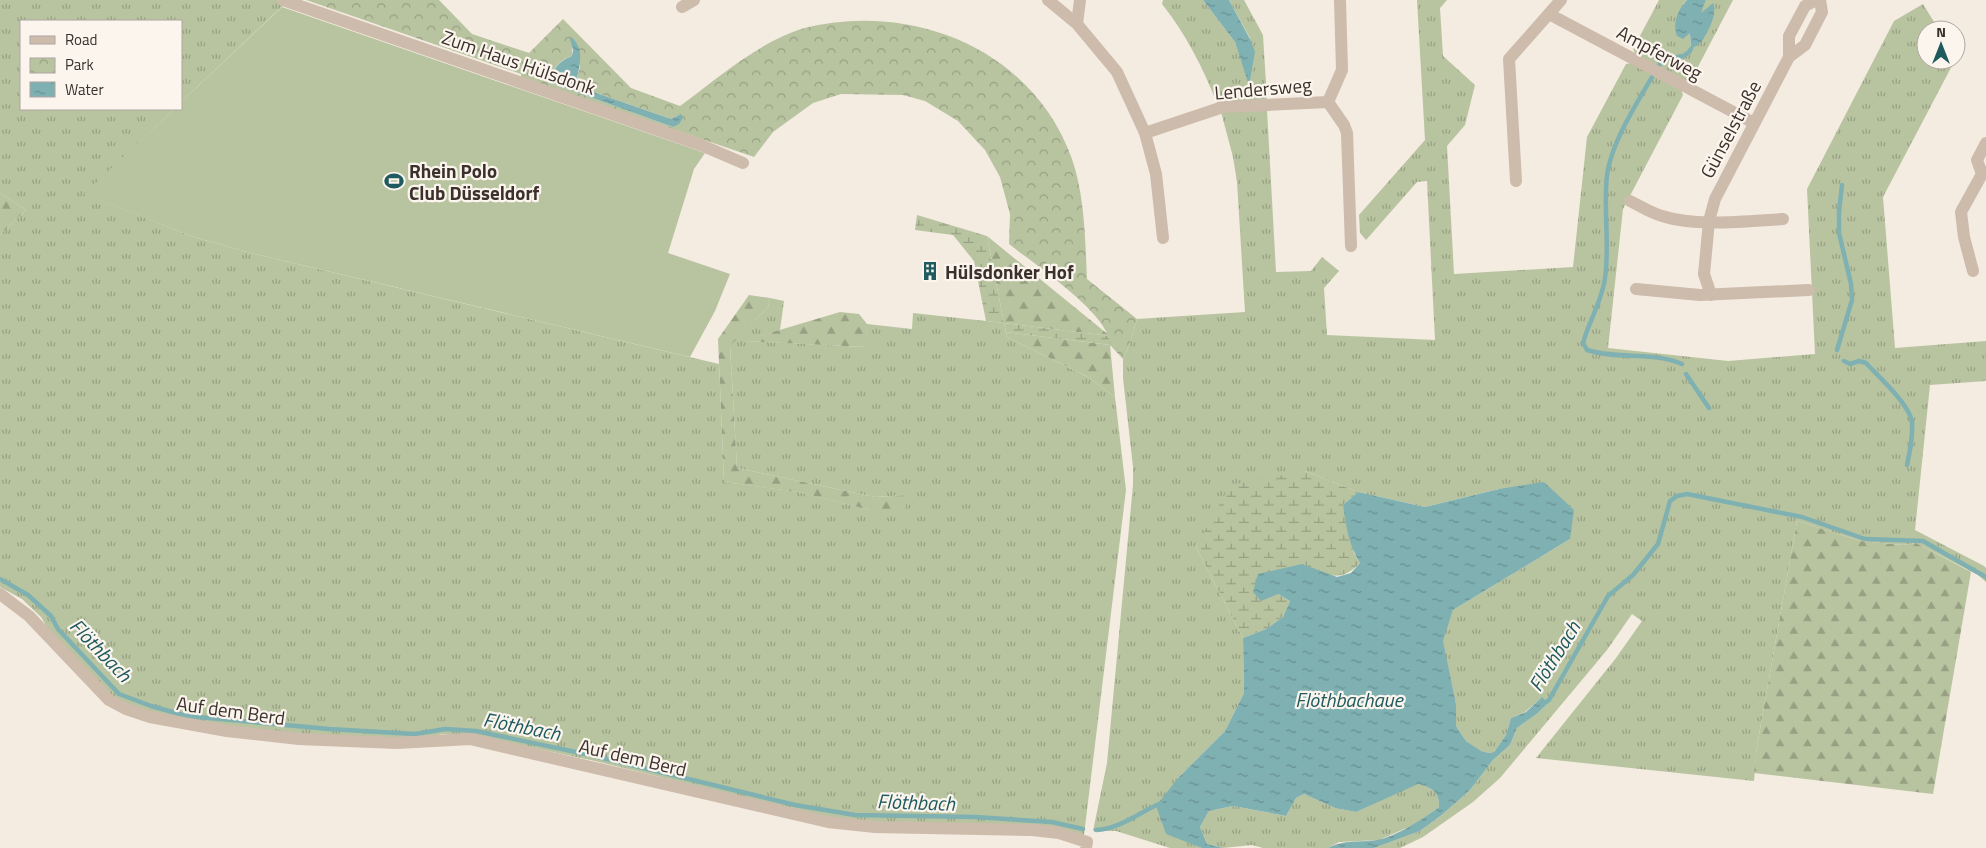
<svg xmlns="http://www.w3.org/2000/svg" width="1986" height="848" font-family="'Titillium Web',sans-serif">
	<defs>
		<pattern id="grass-tufts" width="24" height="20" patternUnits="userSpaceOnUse" patternTransform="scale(1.25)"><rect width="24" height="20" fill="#b8c4a0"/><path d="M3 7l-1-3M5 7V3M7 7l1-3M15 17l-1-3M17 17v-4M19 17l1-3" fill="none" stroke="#97a083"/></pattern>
		<pattern id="forest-firs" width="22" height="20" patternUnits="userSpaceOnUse" patternTransform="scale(1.25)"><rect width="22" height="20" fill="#b8c4a0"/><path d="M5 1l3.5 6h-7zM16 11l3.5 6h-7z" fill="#97a083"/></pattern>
		<pattern id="wetland-marsh" width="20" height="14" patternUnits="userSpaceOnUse" patternTransform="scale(1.25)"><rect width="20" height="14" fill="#b8c4a0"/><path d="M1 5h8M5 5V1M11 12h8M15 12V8" fill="none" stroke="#97a083"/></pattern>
		<pattern id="park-crowns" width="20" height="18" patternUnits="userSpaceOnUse" patternTransform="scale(1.25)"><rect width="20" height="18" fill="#b8c4a0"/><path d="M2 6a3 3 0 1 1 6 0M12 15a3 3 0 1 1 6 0" fill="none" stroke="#97a083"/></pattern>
		<pattern id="water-ripples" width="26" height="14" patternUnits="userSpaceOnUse" patternTransform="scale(1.25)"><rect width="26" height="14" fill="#7fb0b2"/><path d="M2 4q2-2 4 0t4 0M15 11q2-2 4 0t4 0" fill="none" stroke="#699091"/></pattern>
	</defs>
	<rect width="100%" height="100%" fill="#f4ebe1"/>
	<!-- grass -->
	<path fill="url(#grass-tufts)" d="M 0,0 L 289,0 L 181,102 L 181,21 L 21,21 L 21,109 L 174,109 L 85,194 L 194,237 L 251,253 L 719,364 L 724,482 L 799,492 L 870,510 L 907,495 L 875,497 L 737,468 L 730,345 L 768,307 L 770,298 L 784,301 L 780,330 L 745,341 L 865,347 L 867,324 L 912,329 L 913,313 L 1004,323 L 1007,337 L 1088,377 L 1115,397 L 1126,490 L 1084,835 L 858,822 L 795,810 L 595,761 L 472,735 L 443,734 L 415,739 L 323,736 L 231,727 L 176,718 L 140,709 L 113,698 L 50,632 L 41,617 L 22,599 L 0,587 L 0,235 L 26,210 L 0,193 Z
		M 1163,0 L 1203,0 L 1235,42 L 1249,84 L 1250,38 L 1229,0 L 1244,0 L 1263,35 L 1267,100 L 1217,103 C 1203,68 1186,34 1162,4 Z
		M 1417,0 L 1447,0 L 1440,8 L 1443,56 L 1475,85 L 1465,125 L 1447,146 L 1454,274 L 1573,267 L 1587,137 L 1626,64 L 1632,63 L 1681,89 L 1683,95 L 1623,209 L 1608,348 L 1728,361 L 1815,354 L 1807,189 L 1894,21 L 1923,4 L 1939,30 L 1926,30 L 1926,60 L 1955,60 L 1883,197 L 1895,348 L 1986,341 L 1986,381 L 1930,385 L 1915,530 L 1984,566 L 1986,568 L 1986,582 L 1978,575 L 1916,543 L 1903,545 L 1861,541 L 1797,521 L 1757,746 L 1754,781 L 1536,758 L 1616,658 L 1642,621 L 1632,614 L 1607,650 L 1500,778 L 1473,802 L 1423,837 L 1400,848 L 1374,848 L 1420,831 L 1443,814 L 1470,790 L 1493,760 L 1510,745 L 1517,728 L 1538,713 L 1548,703 L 1541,698 L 1525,712 L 1511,718 L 1506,735 L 1494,752 L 1489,753 L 1480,751 L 1466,741 L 1456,726 L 1456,704 L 1442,641 L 1453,610 L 1570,539 L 1499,489 L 1425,507 L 1358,492 L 1305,471 L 1196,547 L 1243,638 L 1244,693 L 1225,731 L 1178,778 L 1193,844 L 1202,848 L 1170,848 L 1116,831 L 1093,831 L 1107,763 L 1133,485 L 1133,467 L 1123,378 L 1123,359 L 1129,346 L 1137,319 L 1245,312 L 1237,182 L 1233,157 L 1221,112 L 1267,110 L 1276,272 L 1311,271 L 1322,257 L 1339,271 L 1324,288 L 1327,335 L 1435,340 L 1427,181 L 1417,182 L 1366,240 L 1360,233 L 1359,215 L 1425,140 Z
		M 1659,0 L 1687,0 L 1683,4 L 1690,32 L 1691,49 L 1700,14 L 1706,0 L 1733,0 L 1691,80 L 1685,81 L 1636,55 L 1633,49 Z
		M 1418,783 C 1432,788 1440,792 1439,807 L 1420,822 L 1379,840 L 1339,842 L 1328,848 L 1263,848 L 1252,845 L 1223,848 L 1207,844 L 1200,827 L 1209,811 L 1233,806 L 1286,816 L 1296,798 L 1304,794 L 1335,808 L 1356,812 Z"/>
	<!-- forest -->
	<path fill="url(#forest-firs)" d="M 0,193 L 26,210 L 0,235 Z
		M 987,236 L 1110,336 L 1004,323 Z
		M 749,295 L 770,298 L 768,307 L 730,346 L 737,468 L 875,497 L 908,495 L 905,511 L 870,510 L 798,492 L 724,482 L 718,339 Z
		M 840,312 L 859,314 L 867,324 L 866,347 L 743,341 Z
		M 1006,332 L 1110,345 L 1115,397 L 1088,377 L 1007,337 Z
		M 1797,521 L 1861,541 L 1903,545 L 1916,543 L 1971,572 L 1933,794 L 1754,773 L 1757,746 Z"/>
	<!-- wetland -->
	<path fill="url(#wetland-marsh)" d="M 917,215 L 987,236 L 1004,323 L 1110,336 L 1110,345 L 1006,332 L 1004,323 L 986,321 L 974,261 L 953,235 L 915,230 Z
		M 1305,471 L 1358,492 L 1343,505 L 1354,553 L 1360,563 C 1338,585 1327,574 1302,564 L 1278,594 L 1290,601 L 1283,617 L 1266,629 L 1243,638 L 1196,547 L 1230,485 Z"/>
	<!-- park -->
	<path fill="url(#park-crowns)" fill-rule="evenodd" d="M 306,0 L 439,0 L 472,34 L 529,53 L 563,19 L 631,88 L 680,106 C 718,78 756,44 801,29 C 911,0 1033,49 1072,159 C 1085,197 1085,239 1087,279 L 1137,319 L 1129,346 L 1123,359 L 1110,345 C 1110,314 1034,264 1009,244 L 1010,214 L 1000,177 L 985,150 L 958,121 L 925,101 L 903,95 L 841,94 L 813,103 L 773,132 L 754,157 L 521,77 L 521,74 ZM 572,42 L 580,66 L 576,83 L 582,88 L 671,119 L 679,115 L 673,127 L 551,83 C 554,68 557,61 572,56 Z"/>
	<!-- garden -->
	<path fill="#b8c4a0" d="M 282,7 L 705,153 L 694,169 L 668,253 L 730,274 L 715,311 L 690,357 L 251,253 L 194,237 L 84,194 L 174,109 L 181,109 L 181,102 Z"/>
	<!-- water -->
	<path fill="url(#water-ripples)" d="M 1203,0 L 1229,0 L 1250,39 L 1255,52 L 1249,86 L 1235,42 Z
		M 1687,0 L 1706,0 L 1701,13 L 1713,3 C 1718,13 1708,33 1701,42 C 1699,45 1694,47 1691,49 L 1690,33 L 1683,39 L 1677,36 C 1672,24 1678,9 1687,0 Z
		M 571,37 C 586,49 579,67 576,83 L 582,88 L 671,119 L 681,114 L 683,118 L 679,124 L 673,127 L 551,83 C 554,68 557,62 572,56 L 573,50 L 570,39 Z
		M 1544,482 L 1574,510 L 1570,539 L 1453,610 L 1443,641 L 1456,704 L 1456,726 L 1466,741 L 1481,751 L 1489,753 L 1494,752 L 1506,735 L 1511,718 L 1526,712 L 1542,697 L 1548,703 L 1538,713 L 1517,728 L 1510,745 L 1493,760 L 1470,790 L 1443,814 L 1420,831 L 1374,848 L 1328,848 C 1345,839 1359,843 1377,840 C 1395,837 1425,818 1439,807 C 1440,792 1431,787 1418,784 L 1356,812 L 1335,808 L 1304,794 L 1296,798 L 1286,816 L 1233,806 L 1209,811 L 1200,827 L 1207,844 L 1223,848 L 1202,848 L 1166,834 L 1156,806 L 1178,778 L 1225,731 L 1244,693 L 1243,638 L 1266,629 L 1283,617 L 1290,601 L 1278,594 L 1261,601 L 1253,592 L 1258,574 L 1302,564 L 1337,577 L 1351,573 L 1360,563 C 1349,546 1346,526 1343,505 L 1358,492 L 1425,507 L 1499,489 Z"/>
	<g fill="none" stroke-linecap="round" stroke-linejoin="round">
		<!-- stream -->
		<path stroke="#7fb0b2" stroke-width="4.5" d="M 1837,350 L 1852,300 L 1851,284 L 1839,233 L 1839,212 L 1842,185
			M 1844,361 L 1850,364 L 1859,361 L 1866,363 C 1878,376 1910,405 1912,422 C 1913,437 1910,451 1907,465
			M 1682,364 C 1652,351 1618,360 1587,350 L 1583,343 C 1589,321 1602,301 1605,278 C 1610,244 1603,210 1607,175 C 1612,139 1643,93 1661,62 C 1671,53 1684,62 1691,49
			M 1686,374 L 1709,408
			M 0,579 L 28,595 L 51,616 L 58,629 L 119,694 L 151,706 L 187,716 L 329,729 L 415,734 L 445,729 L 476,731 L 590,755 L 795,805 L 855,815 L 975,817 L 1052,822 L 1083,829
			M 1542,705 L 1549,700 L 1608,596 L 1633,575 L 1658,544 L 1670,501 L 1677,496 L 1687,494 L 1802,517 L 1865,539 L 1923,541 L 1986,577
			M 1096,830 C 1120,829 1140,812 1161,803"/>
		<!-- street -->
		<path stroke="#cdbbac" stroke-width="12" d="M 283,0 L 701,145 L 743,163
			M 1048,0 L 1077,24 L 1117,72 L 1145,133 L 1156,174 L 1163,238
			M 1340,0 L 1342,70 L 1328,102 L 1344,125 L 1347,133 L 1351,246
			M 682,7 L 694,0
			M 1549,14 L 1754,123
			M 1077,24 L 1080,0
			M 1789,57 L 1805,45 L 1822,12 L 1820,0
			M 1145,133 L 1223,107 L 1328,102
			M 1982,174 L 1977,160 L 1986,143
			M 1516,181 L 1509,59 L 1561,0
			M 1630,201 C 1640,206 1651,213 1662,216 C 1696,227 1747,221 1783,219
			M 1973,271 L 1964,237 L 1961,212 L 1982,174 L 1986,172
			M 1636,289 L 1700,295 L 1809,290
			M 1711,295 L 1704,274 L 1709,221 L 1715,199 L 1789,57 L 1789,36 L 1805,6 L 1816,0
			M 0,594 L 29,616 L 109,700 L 126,709 L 150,717 L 227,731 L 299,739 L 397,743 L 470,739 L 828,822 L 875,827 L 1032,830 L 1059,833 L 1087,842 L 1086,848"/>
	</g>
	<!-- icons -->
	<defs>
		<g id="stadium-bare" transform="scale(1.5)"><path d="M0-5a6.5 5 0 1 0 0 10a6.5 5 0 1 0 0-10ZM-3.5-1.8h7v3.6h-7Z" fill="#1f5a5e" stroke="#fbf5ee" stroke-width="2.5" paint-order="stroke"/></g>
		<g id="building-bare" transform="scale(1.5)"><path d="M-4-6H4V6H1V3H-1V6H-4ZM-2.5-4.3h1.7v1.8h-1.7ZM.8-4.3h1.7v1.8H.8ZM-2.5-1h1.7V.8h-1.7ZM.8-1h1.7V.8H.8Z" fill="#1f5a5e" stroke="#fbf5ee" stroke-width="2.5" paint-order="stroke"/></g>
	</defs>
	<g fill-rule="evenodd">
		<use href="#stadium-bare" x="394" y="181"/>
		<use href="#building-bare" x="930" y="271"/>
	</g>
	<g text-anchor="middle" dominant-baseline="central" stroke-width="4.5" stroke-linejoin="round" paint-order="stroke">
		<!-- street labels -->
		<g font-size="19" fill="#3b302b" stroke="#fbf5ee">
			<text transform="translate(1660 52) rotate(28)">Ampferweg</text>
			<text transform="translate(519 62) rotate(19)">Zum Haus Hülsdonk</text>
			<text transform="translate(1263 88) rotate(-5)">Lendersweg</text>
			<text transform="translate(1730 129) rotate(-62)">Günselstraße</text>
			<text transform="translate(231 710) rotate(8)">Auf dem Berd</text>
			<text transform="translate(633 757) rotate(13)">Auf dem Berd</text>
		</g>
		<!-- poi labels -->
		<g font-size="19" font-weight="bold" fill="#3b302b" stroke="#fbf5ee" text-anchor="start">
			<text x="409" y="170">Rhein Polo<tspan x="409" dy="22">Club Düsseldorf</tspan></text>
			<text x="945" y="271">Hülsdonker Hof</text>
		</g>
		<!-- water labels -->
		<g font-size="20" font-style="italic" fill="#1f5a5e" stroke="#fbf5ee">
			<text transform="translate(101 650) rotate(46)">Flöthbach</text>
			<text transform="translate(1554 656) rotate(-58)">Flöthbach</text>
			<text x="1349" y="699">Flöthbachaue</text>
			<text transform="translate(522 726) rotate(11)">Flöthbach</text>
			<text transform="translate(916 802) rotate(2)">Flöthbach</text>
		</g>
	</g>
	<!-- legend -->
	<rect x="20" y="20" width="162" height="90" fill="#fbf5ee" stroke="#aea6a0"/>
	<rect x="30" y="36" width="25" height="8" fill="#cdbbac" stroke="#aea6a0"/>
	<text x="65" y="45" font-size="15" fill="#3b302b">Road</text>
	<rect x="30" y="58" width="25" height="15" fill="url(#park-crowns)" stroke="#aea6a0"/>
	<text x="65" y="70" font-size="15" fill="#3b302b">Park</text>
	<rect x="30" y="82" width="25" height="15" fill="url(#water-ripples)" stroke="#aea6a0"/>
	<text x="65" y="95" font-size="15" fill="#3b302b">Water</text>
	<!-- north arrow -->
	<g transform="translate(1941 45)"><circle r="24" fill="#fbf5ee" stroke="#aea6a0"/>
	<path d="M0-4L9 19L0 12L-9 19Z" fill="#1f5a5e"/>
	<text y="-8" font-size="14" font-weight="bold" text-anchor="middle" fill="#3b302b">N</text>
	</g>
</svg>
